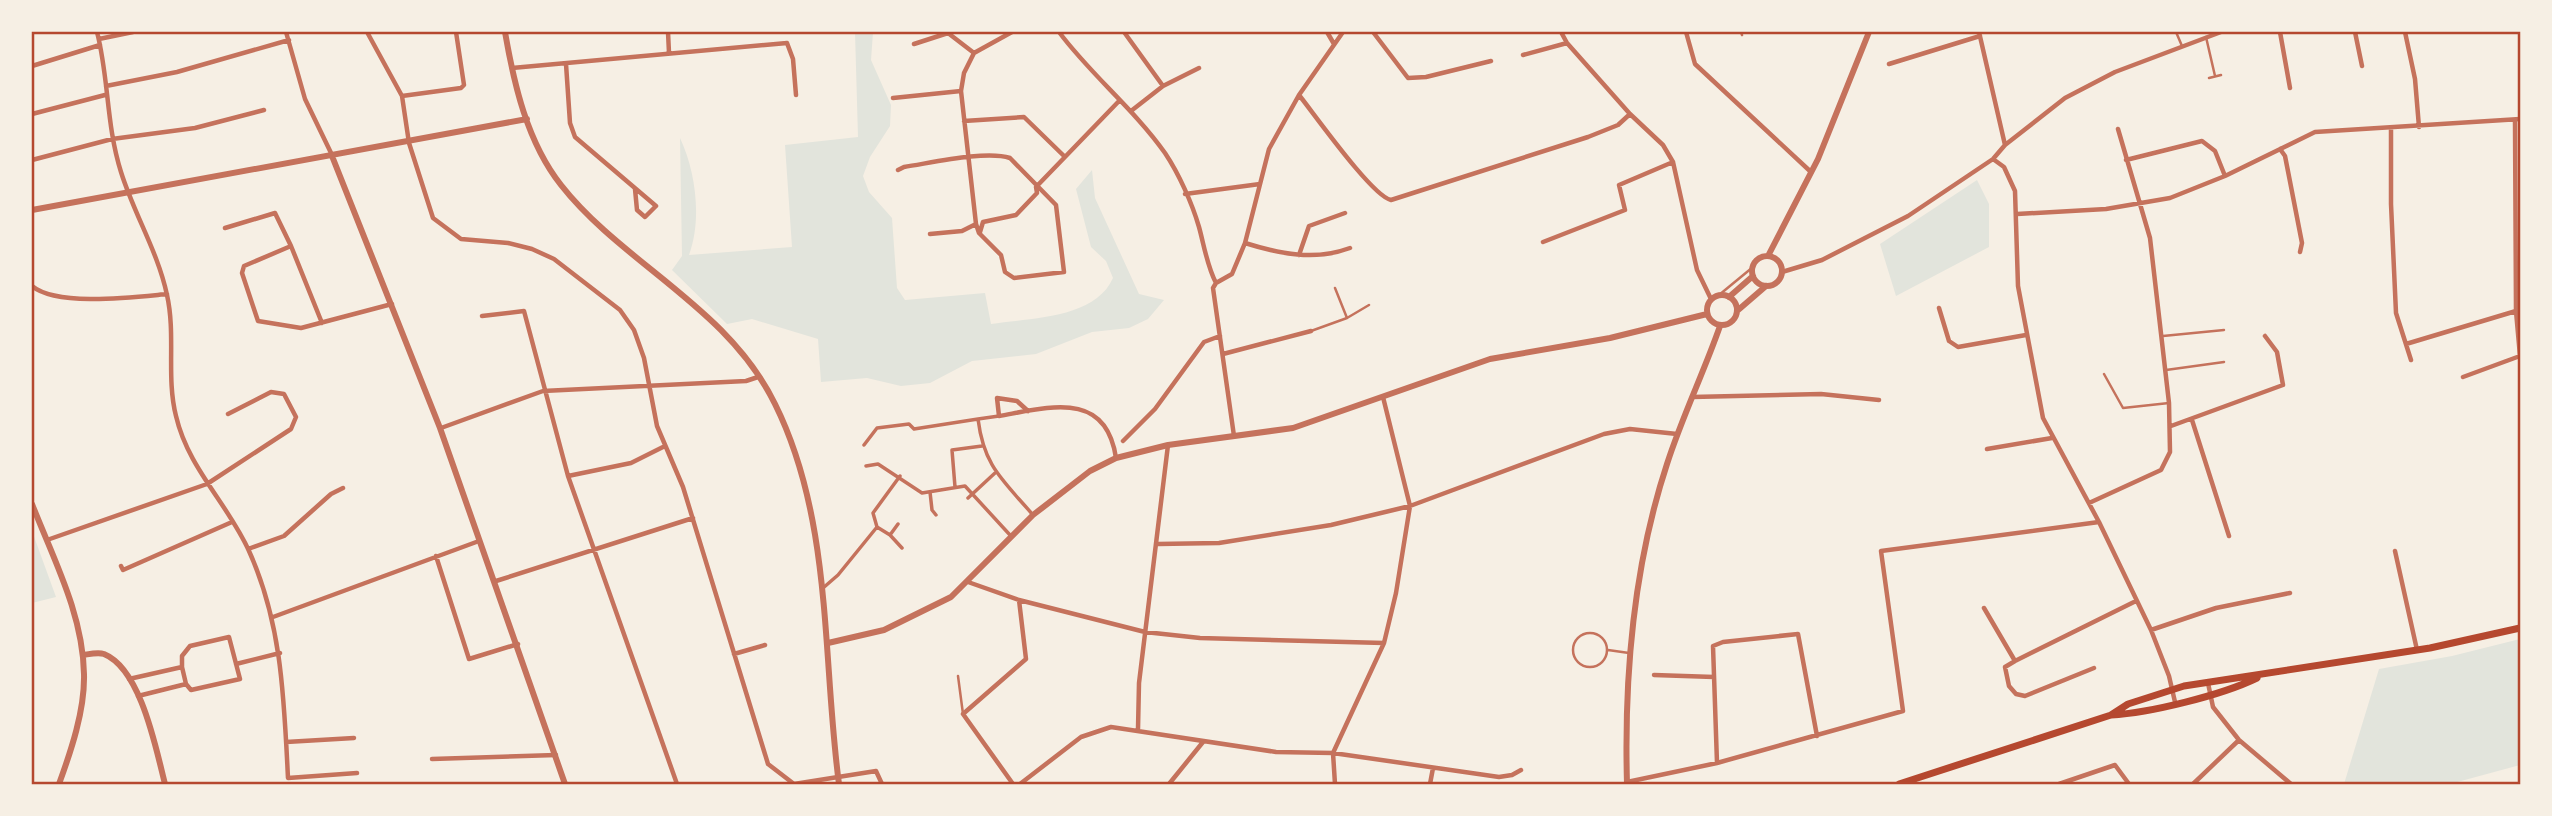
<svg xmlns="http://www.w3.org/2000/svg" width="2552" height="816" font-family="Montserrat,sans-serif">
	<rect width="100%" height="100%" fill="#f6efe4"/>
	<!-- green -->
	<path fill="#e2e4dc" d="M 855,32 L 873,32 L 871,60 L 891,105 L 890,126 L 870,157 L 863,176 L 869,192 L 892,218 L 897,288 L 905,300 L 985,293 L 991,324 C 1029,318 1095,319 1113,278 L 1106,261 L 1091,247 L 1076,189 L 1092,170 L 1095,198 L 1139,294 L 1164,300 L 1148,319 L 1129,328 L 1092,332 L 1036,354 L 972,361 L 930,383 L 901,386 L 867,378 L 821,382 L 818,339 L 752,319 L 727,324 L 672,270 L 682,256 L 680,138 C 696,172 702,220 689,255 L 792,247 L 785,145 L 858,137 Z
		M 1977,180 L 1989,204 L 1989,247 L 1896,296 L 1880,244 Z
		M 32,531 L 56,597 L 32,603 Z
		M 2520,639 L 2520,765 L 2450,784 L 2344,784 L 2379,669 L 2452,656 Z"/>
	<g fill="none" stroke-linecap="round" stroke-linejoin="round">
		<!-- service -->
		<path stroke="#c5725c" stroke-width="2.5" d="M 1741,32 L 1742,35
			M 2176,32 L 2182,46
			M 2206,37 L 2215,76
			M 2209,78 L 2221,75
			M 1335,288 L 1347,318
			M 1719,295 L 1753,267
			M 1311,331 L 1347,318 L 1369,305
			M 2163,336 L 2224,330
			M 2166,370 L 2224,362
			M 2104,374 L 2123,408 L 2169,403
			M1573 650a17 17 0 1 1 34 0a17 17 0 1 1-34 0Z
			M 1608,650 L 1629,653
			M 958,676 L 963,714"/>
		<!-- pedestrian -->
		<path stroke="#c5725c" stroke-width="3.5" d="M 978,419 L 999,416
			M 864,445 L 877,428 L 909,424 L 914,429 L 978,419 C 984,467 1003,480 1033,515
			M 866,466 L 878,464 L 922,493 L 965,486 L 1010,535
			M 955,487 L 952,450 L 982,446
			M 930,492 L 932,510 L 936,515
			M 968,498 L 995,473
			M 877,527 L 890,535 L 898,524
			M 890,535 L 902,548
			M 823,588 L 838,575 L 877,527 L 873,513 L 900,476"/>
		<!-- minor -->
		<path stroke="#c5725c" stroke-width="4.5" d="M 97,32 C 109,78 106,125 121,172 C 134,214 158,252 167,295 C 176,335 166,377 176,416 C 188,468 228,504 249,551 C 282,624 284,699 288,778 L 357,773
			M 286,32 L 305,99 L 332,155
			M 367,32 L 402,96 L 409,143 L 433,218 L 461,239 L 508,243 L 532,249 L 554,259 L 620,310 L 634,330 L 644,358 L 657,426 L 683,487 L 768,764 L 794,784 L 876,771 L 882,784
			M 668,32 L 669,53
			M 1059,32 C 1091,75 1134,109 1165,153 C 1179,174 1192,203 1199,227 C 1204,245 1207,266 1216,283 L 1213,288 L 1234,436
			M 1124,32 L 1163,86
			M 1327,32 L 1334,44
			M 1373,32 L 1408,78 L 1426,77 L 1491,61
			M 1561,32 L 1567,43 L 1630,114 L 1663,145 L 1673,162 L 1697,270 L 1711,299
			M 1686,32 L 1695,64 L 1811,172
			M 1979,32 L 2005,145
			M 2280,32 L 2290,88
			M 2355,32 L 2362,66
			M 2405,32 L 2415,79 L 2419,127
			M 99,39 L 133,32
			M 914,44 L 948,33 L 974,53
			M 1523,55 L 1567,43
			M 566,64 L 570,123 L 575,137 L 656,206 L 645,217 L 637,210 L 635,189
			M 1889,64 L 1980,36
			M 32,66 L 100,45
			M 512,68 L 787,43 L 793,59 L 796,95
			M 106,86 L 177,72 L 289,40
			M 1299,95 C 1315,115 1372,196 1391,200 L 1588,137 L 1618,125 L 1630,114
			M 402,96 L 461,88 L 464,85 L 456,32
			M 893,98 L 961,91
			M 1131,111 L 1163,86 L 1199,68
			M 32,114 L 105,95
			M 2515,120 L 2516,311 L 2520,356
			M 964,121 L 1024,117 L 1064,156
			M 2391,128 L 2391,204 L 2396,313 L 2411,360
			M 2280,149 L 2285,156 L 2302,243 L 2300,252
			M 1993,159 L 2004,167 L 2015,191 L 2018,286 L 2043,418 L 2099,522 L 2151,630 L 2169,676 L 2175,702
			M 32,160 L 112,139 L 195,128 L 264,110
			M 2126,160 L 2202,141 L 2215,151 L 2225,176
			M 898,170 L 904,167 C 931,163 986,150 1010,158 L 1056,205 L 1064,272 L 1014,278 L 1005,272 L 1001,255 L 979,233 L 976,224 L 961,91 L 964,73 L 974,53 L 1012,32
			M 1185,194 L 1260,184
			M 2017,214 L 2106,209 L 2170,198 L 2225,176 L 2315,132 L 2520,119
			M 225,228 L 275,213 L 291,246 L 244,266 L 242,273 L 258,321 L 301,328 L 392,304
			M 980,232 L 983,222 L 1016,215 L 1037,193 L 1036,187 L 1120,100
			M 930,234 L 962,231 L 976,224
			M 1543,242 L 1625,210 L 1619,185 L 1673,162
			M 1245,243 C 1280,254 1315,261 1350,248
			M 291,246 L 322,323
			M 1299,255 L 1309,226 L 1345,213
			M 1782,272 L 1822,260 L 1908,216 L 1993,159 L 2005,145 L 2065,98 L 2115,72 L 2221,32
			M 1216,283 L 1232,274 L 1245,243 L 1269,149 L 1299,95 L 1343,32
			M 32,286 C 57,307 135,297 167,294
			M 1939,308 L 1949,341 L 1958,347 L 2026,335
			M 482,316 L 524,311 L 568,476 L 677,784
			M 2406,344 L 2516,311
			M 1223,354 L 1311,331
			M 2463,377 L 2520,356
			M 1692,397 L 1821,394 L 1879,400
			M 1028,411 L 1017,401 L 997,398 L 999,416 C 1050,407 1106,390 1116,458
			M 2192,420 L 2229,536
			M 2171,426 L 2283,385 L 2277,352 L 2265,336
			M 441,428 L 543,391 L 746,381 L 758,377
			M 1123,441 L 1155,409 L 1204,342 L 1220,336
			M 1987,449 L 2052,438
			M 568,476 L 631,463 L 665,446
			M 2089,503 L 2161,470 L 2170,452 L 2169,403 L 2150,238 L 2118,129
			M 47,540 L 207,484 L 291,429 L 296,417 L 284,394 L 271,392 L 228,414
			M 1158,544 L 1219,543 L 1331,525 L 1410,506 L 1604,434 L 1630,429 L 1677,434
			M 248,549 L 284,536 L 331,494 L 343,488
			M 2395,551 L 2417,650
			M 436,556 L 469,659 L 518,644
			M 121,566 L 123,570 L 232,522
			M 496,581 L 693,518
			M 968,582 L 1019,600 L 1145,632 L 1200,638 L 1384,643
			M 1984,608 L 2015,661
			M 273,617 L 479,541
			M 2151,630 L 2216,608 L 2290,593
			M 734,654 L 765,645
			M 236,664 L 280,653
			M 182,667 L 182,656 L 190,646 L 229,637 L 240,679 L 191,690 L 186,684
			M 2094,668 L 2025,696 L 2016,694 L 2009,686 L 2005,667 L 2015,661 L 2136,601
			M 1654,675 L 1714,677
			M 129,679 L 182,667 L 186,684 L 138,696
			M 2208,683 L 2213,707 L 2239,740 L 2291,784
			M 1138,729 L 1139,683 L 1168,445
			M 286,742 L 354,738
			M 432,759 L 556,755
			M 1717,763 L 1713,646 L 1723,642 L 1798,634 L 1817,736
			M 1627,782 L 1717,763 L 1903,711 L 1881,551 L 2099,522
			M 1013,784 L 963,714 L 1026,659 L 1019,600
			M 1020,784 L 1081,737 L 1111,727 L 1276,752 L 1333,753 L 1499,777 L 1512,775 L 1521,770
			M 1169,784 L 1203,742
			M 1335,784 L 1333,753 L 1384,643 L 1396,593 L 1410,506 L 1383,397
			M 1430,784 L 1433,768
			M 2059,784 L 2115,765 L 2129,784
			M 2193,784 L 2239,740"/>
		<!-- tertiary -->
		<path stroke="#c5725c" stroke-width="6" d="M 505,32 C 514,84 527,142 561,185 C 623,264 728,307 775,404 C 833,521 822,658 839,784
			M 332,156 L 440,428 L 565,784
			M 32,210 L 527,119
			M 1768,256 L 1818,159 L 1869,32
			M1752 271a15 15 0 1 1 30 0a15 15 0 1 1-30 0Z
			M1707 310a15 15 0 1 1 30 0a15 15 0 1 1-30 0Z
			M 1729,297 L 1753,276
			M 1737,311 L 1766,286
			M 32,504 C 53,558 83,614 84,674 C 85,710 71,751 59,784
			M 828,643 L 884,630 L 951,597 L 1033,515 L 1090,471 L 1116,458 L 1168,445 L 1293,428 L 1490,359 L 1610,338 L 1707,314
			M 83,655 C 90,654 98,652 104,654 C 141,669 156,749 165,784
			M 1627,784 C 1624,677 1633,567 1667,464 C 1682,417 1704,372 1720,326"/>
		<!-- secondary -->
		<path stroke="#b5482f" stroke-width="7" d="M 2111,715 L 2128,704 L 2184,686 L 2430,648 L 2520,628
			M 1899,784 L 2111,715 C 2150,713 2222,695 2257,678"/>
	</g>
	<!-- border -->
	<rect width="2552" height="816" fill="none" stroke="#f6efe4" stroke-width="66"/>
	<rect x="33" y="33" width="2486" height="750" fill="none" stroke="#b5482f" stroke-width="2.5"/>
</svg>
